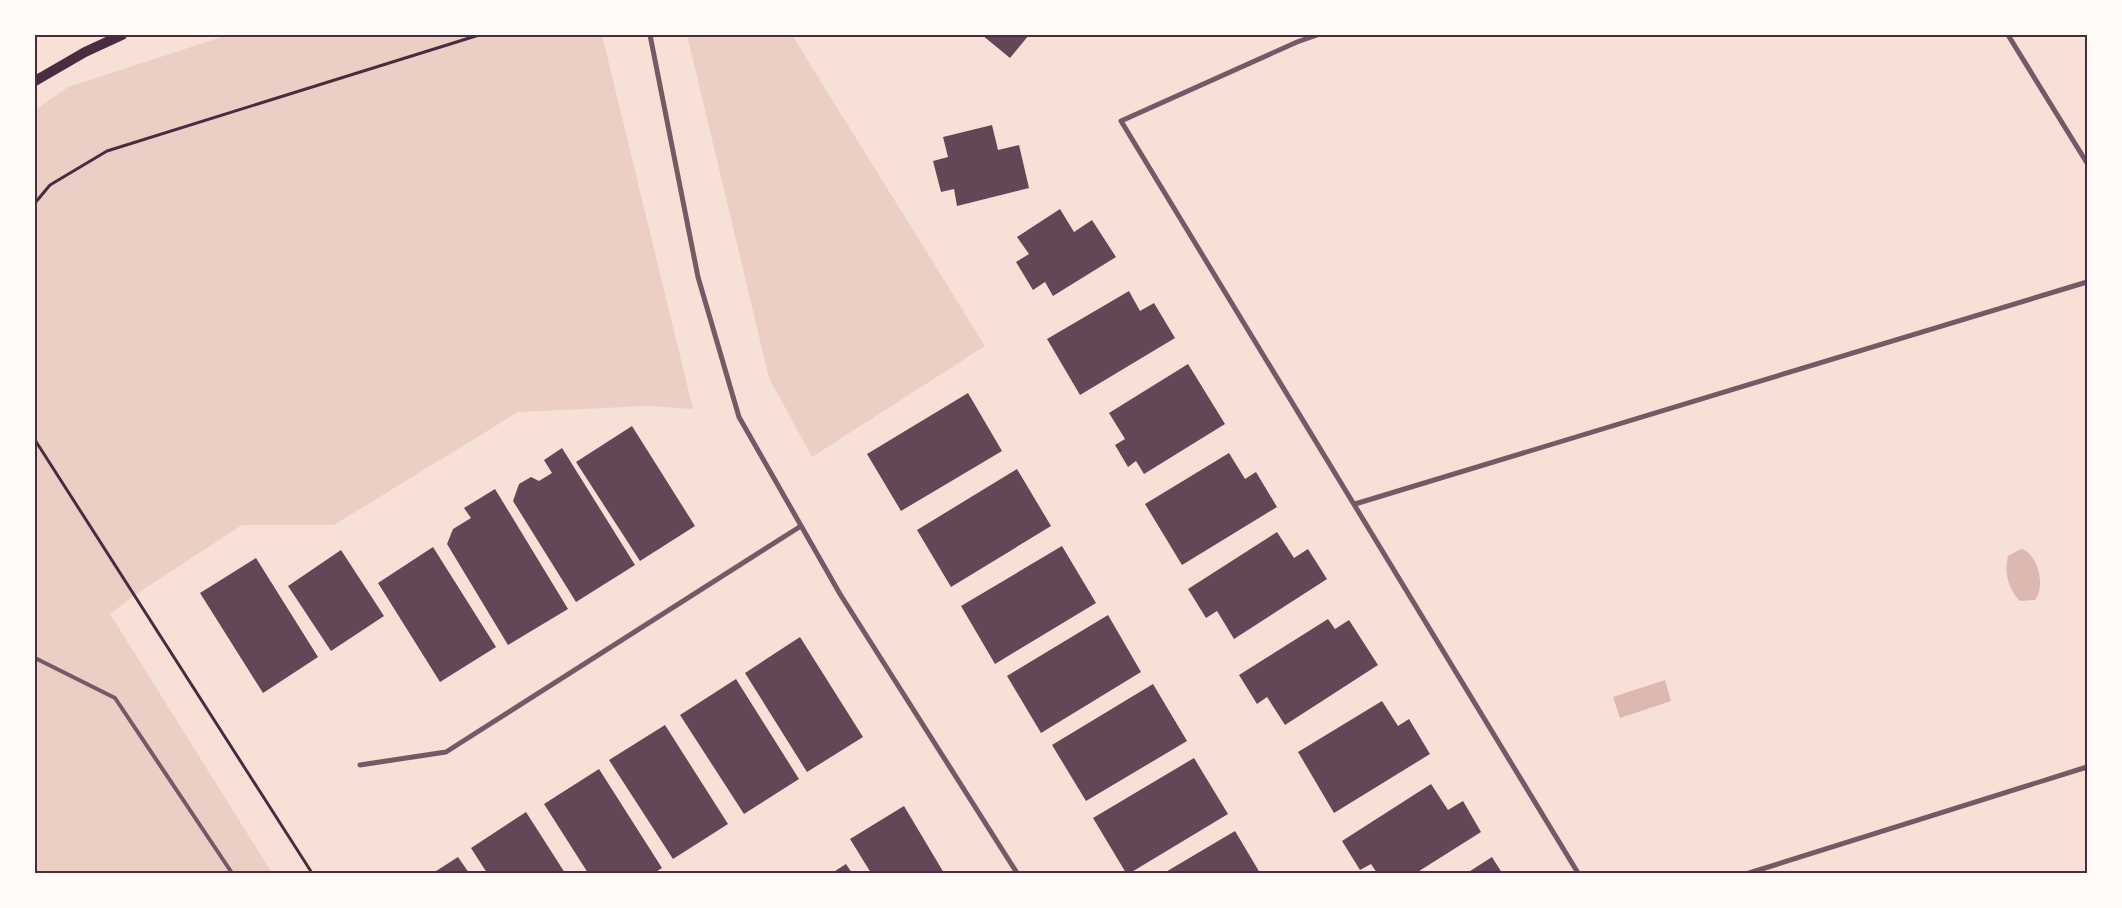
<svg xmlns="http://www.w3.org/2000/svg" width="2122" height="908" font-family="'Roboto Condensed',sans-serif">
	<rect width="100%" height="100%" fill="#f7e1d7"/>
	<!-- green -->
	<path fill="#ebcfc5" d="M 228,35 L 602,35 L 693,409 L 648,406 L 518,412 L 334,525 L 242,525 L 135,595 L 110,614 L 272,873 L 35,873 L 35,110 L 68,87 Z
		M 687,35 L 792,35 L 985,346 L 812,457 L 769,378 Z"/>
	<!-- water -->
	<path fill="#dcb8b0" d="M 2021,549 C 2038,553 2046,587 2035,600 L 2020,601 C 2008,589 2004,572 2008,556 Z
		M 1665,680 L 1671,701 L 1620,718 L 1613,697 Z"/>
	<!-- building -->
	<path fill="#644757" d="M 982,35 L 1029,35 L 1010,58 Z
		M 992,125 L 998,150 L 1019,145 L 1029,188 L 957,206 L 954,189 L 941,192 L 933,161 L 948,157 L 943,137 Z
		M 1060,209 L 1074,232 L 1092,220 L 1116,257 L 1053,296 L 1045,282 L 1033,290 L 1016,262 L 1029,254 L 1017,237 Z
		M 1129,291 L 1140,311 L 1154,303 L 1175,338 L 1080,395 L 1047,339 Z
		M 1188,364 L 1225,424 L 1144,474 L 1136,461 L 1128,467 L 1115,445 L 1125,439 L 1109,413 Z
		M 968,393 L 1002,451 L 901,511 L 867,454 Z
		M 632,426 L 695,526 L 640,561 L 576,462 Z
		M 562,448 L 635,565 L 576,602 L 513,501 L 519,484 L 531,477 L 539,481 L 552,473 L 544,460 Z
		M 1229,453 L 1245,479 L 1256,472 L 1277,507 L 1182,565 L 1145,504 Z
		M 1017,469 L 1051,526 L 951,587 L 917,530 Z
		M 495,489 L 568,609 L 508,645 L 447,544 L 453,529 L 471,518 L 464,508 Z
		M 1277,532 L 1294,558 L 1308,549 L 1327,579 L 1234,639 L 1217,611 L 1206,618 L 1188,589 Z
		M 1062,546 L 1096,603 L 995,664 L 961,606 Z
		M 433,547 L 496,647 L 440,682 L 378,583 Z
		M 341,550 L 384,616 L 331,651 L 288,586 Z
		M 256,558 L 318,657 L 263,693 L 200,593 Z
		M 1108,615 L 1141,672 L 1041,733 L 1007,676 Z
		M 1328,619 L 1335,629 L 1349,620 L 1378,665 L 1285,725 L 1267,697 L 1257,704 L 1239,675 Z
		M 800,637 L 863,737 L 807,772 L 745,673 Z
		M 736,679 L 799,779 L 744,814 L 680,715 Z
		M 1153,684 L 1187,741 L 1086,801 L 1052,745 Z
		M 1382,701 L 1398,726 L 1409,719 L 1430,754 L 1334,813 L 1298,752 Z
		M 665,725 L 728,824 L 673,859 L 609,760 Z
		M 1194,758 L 1228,814 L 1130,873 L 1126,873 L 1093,818 Z
		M 599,769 L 662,868 L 654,873 L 588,873 L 544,804 Z
		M 1431,784 L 1448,810 L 1463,801 L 1481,832 L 1416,873 L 1377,873 L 1371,864 L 1360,870 L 1342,841 Z
		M 904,806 L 944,873 L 871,873 L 850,839 Z
		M 526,812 L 565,873 L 487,873 L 471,848 Z
		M 1235,831 L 1260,873 L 1164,873 Z
		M 458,857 L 469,873 L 433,873 Z
		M 1492,857 L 1502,873 L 1467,873 Z
		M 846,864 L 852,873 L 832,873 Z"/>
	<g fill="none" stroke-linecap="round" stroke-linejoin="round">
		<!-- path -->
		<path stroke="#4a2c40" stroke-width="3" d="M 35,203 L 50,185 L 107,151 L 479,35
			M 35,440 L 312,873"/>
		<!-- service -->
		<path stroke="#755966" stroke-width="4" d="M 35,658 L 115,698 L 232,873"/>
		<!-- minor -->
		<path stroke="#755966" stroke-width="5" d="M 650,35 L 698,277 L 739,417 L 840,594 L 1017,873
			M 1317,35 L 1297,42 L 1121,121 L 1578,873
			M 2008,35 L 2087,163
			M 1355,504 L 2087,282
			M 360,765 L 446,752 L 801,526
			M 1749,873 L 2087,767"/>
		<!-- secondary -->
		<path stroke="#4a2c40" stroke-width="10" d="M 35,81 L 85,52 L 122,35"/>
	</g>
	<!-- border -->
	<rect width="2122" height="908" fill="none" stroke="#fffaf5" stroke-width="72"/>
	<rect x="36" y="36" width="2050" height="836" fill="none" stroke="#4a2c40" stroke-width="2"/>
</svg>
